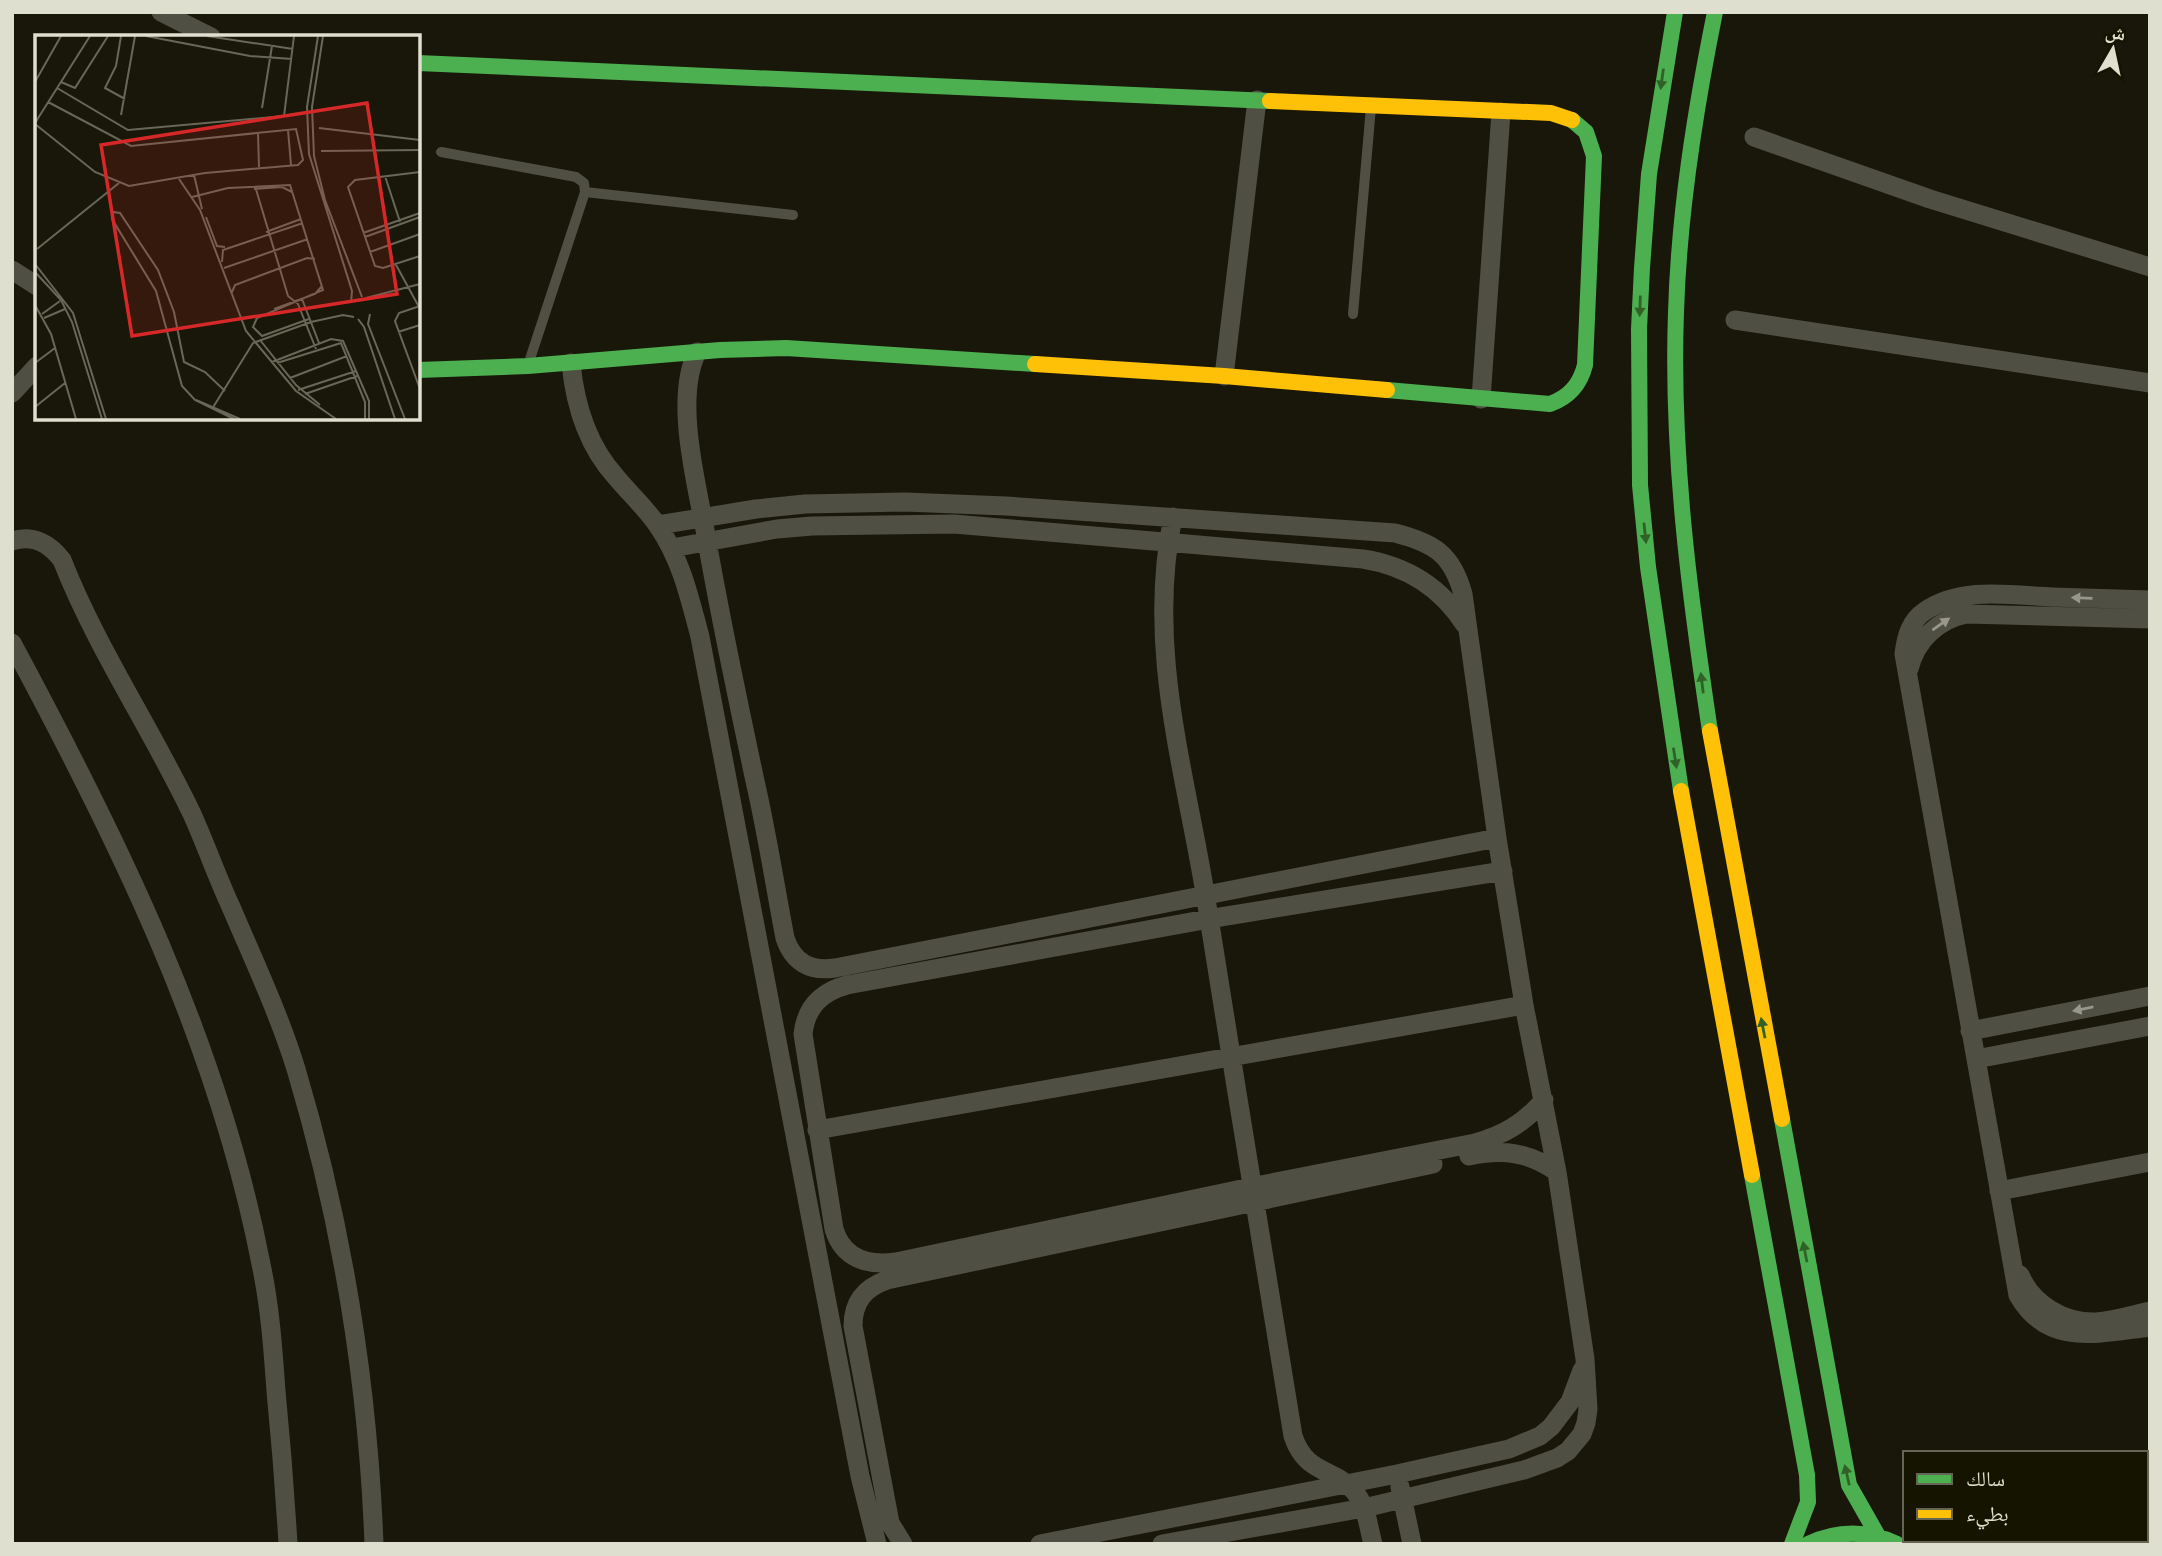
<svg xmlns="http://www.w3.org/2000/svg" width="2162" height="1556" font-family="Lato,'Noto Naskh Arabic',sans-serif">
	<rect width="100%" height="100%" fill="#191709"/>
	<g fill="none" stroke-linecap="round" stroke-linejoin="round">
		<!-- lane -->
		<path stroke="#504f44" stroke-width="10" d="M 441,152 L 576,177 L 584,183 L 585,192 L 529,362
			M 585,192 L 793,215
			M 1353,314 L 1371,107"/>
		<!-- street -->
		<path stroke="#504f44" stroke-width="19" d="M 161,12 L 211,37
			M 1754,137 L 1930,199 L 2150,267
			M 12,270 L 37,286
			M 1735,320 L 2150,383
			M 697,352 C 673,401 698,488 707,541 C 721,622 738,701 755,781 C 767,833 775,886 785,938 C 793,962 810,972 835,968 L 1497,838
			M 571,363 C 575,406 587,445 616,477 C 630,494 646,508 658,526 C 681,559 690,599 700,637 L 860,1476 L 877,1544
			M 1224,376 L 1257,100
			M 12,393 L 37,366
			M 1481,399 L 1501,112
			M 1173,517 C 1146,646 1184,766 1205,893 C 1234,1074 1263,1256 1293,1436 C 1306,1475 1333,1467 1354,1491 C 1367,1506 1368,1526 1373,1544
			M 658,525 L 756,509 L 805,504 L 905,502 L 1006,506 L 1395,533 C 1434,543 1452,554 1463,594 L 1497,838 L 1524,1005 L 1557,1172 L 1585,1359 L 1588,1409 L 1586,1423 L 1582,1434 L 1568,1451 L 1557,1458 L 1524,1470 L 1364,1508 L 1162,1544
			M 12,541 C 33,534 50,544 62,560 C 97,649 151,728 192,814 C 206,845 217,877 231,907 C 254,961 279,1014 296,1069 C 342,1223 368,1384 374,1544
			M 672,548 L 777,529 L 812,526 L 954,524 L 1363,559 C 1407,566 1441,587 1465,625
			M 2150,600 C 2117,599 2085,598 2052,597 C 2011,595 1961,586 1925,611 C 1910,621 1906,637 1904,654 L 2018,1295 C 2048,1348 2099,1333 2150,1327
			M 12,643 C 118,840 218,1042 261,1264 C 270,1306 273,1349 276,1391 C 281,1442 285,1493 288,1544
			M 1909,669 C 1916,640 1938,620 1966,614 L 2150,619
			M 1503,871 L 1208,919 L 847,985 C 821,992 806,1007 803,1034 L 834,1229 C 843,1259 868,1266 896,1262 L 1251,1187 L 1475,1143 C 1504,1135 1524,1123 1544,1100
			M 1970,1031 L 2150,996
			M 1976,1059 L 2150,1026
			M 817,1130 L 1524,1005
			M 1469,1156 C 1503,1149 1529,1152 1557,1172
			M 1999,1191 L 2150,1162
			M 2020,1275 C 2032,1304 2064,1323 2096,1322 C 2114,1321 2132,1315 2150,1311
			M 1400,1487 L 1412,1544
			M 903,1544 L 890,1523 L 853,1326 C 853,1302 864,1288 887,1280 L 1433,1164
			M 1040,1544 L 1397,1474 L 1509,1449 L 1540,1436 L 1551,1427 L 1570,1402 L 1582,1370
			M 2142,1544 L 2150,1543"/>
		<!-- fast -->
		<path stroke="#4caf50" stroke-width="16" d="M 1675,12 L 1649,174 L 1642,268 L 1639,329 L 1640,485 L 1648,567 L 1681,791
			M 418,63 L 1270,101
			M 418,370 L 528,366 L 720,350 L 786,348 L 1035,364
			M 1387,390 L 1550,404 C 1569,397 1580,385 1585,365 L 1594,156 L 1586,132 L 1572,120
			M 1710,731 C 1689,592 1671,453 1676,312 C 1679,211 1695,111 1715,12
			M 1782,1119 L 1849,1485 L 1878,1536
			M 1752,1175 L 1807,1475 L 1808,1502 L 1792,1544
			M 1808,1544 C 1838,1530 1867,1530 1897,1544"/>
		<!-- slow -->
		<path stroke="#ffc107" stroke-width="16" d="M 1270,101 L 1551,113 L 1572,120
			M 1035,364 L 1224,376 L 1387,390
			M 1710,731 L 1782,1119
			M 1681,791 L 1752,1175"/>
	</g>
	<!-- one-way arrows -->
	<defs><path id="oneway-solid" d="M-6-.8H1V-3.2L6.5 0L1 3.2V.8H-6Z" transform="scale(1.75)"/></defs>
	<g fill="#306228">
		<use href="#oneway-solid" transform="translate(1662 79) rotate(98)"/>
		<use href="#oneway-solid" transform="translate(1640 306) rotate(92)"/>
		<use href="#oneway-solid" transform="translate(1645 533) rotate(84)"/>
		<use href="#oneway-solid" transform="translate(1702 683) rotate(-97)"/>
		<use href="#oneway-solid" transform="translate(1675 758) rotate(81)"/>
		<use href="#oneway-solid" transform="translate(1763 1028) rotate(-101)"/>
		<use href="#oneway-solid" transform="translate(1805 1252) rotate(-101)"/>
		<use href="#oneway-solid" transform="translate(1847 1475) rotate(-103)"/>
	</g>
	<g fill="#98978a">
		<use href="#oneway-solid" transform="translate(2082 598) rotate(-178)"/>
		<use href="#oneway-solid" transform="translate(1941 624) rotate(-35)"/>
		<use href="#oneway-solid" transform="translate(2083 1009) rotate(169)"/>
	</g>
	<!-- overview -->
	<g transform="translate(35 35)">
		<rect width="385" height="385" fill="#191709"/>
		<path fill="none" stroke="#686758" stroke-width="2" d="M 86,1 L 81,31 L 70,53 L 90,64M 111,1 L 215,21 L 257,24M 172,1 L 258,14M 283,1 L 272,72 L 274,119 L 317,256 L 316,268M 288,1 L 277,72 L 279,121 L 290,165 L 327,262M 0,47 L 26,1M 26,47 L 40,53 L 73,1M 22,53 L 93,95 L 249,81 L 259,1M 227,73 L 237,11M 86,80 L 100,1M 0,88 L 55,1M 0,89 L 60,137 L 94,151 L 170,138 L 263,130 L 268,125 L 261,94 L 96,111 L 13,67M 284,93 L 385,105M 253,95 L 256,130M 223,98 L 224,132M 286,116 L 385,115M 385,137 L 320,145 L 313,152 L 340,231 L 348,233 L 385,221M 159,140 L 167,174M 350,141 L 365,187M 144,144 L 165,175 L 211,296 L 261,356 L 301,384M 220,151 L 253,261 L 263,269 L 281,314M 219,154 L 247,152 L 257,157M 157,162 L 193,153 L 255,150 L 288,255 L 222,283 L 218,292 L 227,301 L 274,284M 171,182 L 182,211 L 190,212M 231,197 L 266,184M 328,198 L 385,178M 330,202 L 385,182M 2,214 L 84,148M 335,217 L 385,199M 187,227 L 188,215 L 268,188M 360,228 L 384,272M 0,229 L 38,278 L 71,384M 189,233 L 273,204M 0,237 L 26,265 L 37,287 L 67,384M 197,257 L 200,250 L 272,223 L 280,224M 331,263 L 385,249M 267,264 L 284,308M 0,270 L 16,299 L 41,384M 385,271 L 364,278 L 360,286 L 385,354M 239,274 L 280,259 L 287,251M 7,279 L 25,266M 335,279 L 333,289 L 370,384M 9,283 L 30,274M 323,284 L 329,292 L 360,384M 363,297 L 385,290M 225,305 L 261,350 L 285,370M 237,327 L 296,304 L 308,306 L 334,366 L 334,384M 0,328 L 20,313M 242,328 L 306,308 L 330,367 L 330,384M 255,343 L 312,321M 263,355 L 321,336M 190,356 L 170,337 L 149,327 L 139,277 L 123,235 L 85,178 L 78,177 L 77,184 L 121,256 L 147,351 L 160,365 L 199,384M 270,359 L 322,341M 161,365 L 205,384M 0,372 L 30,348M 177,374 L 218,308 L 276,287 L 308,280 L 319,282"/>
		<path fill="#d62828" fill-opacity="0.15" stroke="#d62828" stroke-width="3.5" d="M 332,68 L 362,259 L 97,301 L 66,110 Z"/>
		<rect width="385" height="385" fill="none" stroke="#dfdfcf" stroke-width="3.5"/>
	</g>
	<!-- border -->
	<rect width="2162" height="1556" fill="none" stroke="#dfdfcf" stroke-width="28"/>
	<!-- legend -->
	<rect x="1903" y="1451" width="245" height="91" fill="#151400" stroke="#666553" stroke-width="2"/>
	<rect x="1917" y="1474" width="35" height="10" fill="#4caf50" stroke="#666553" stroke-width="2"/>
	<text x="1966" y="1486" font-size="21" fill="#dfdfcf">سالك</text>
	<rect x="1917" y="1509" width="35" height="10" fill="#ffc107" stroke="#666553" stroke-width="2"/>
	<text x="1966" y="1521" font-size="21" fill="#dfdfcf">بطيء</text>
	<!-- north arrow -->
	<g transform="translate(2113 49) rotate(9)" stroke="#151400" stroke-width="5" paint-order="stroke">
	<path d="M0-5L12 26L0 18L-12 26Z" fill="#dfdfcf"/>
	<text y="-10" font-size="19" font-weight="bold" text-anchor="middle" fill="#dfdfcf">ش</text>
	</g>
</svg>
